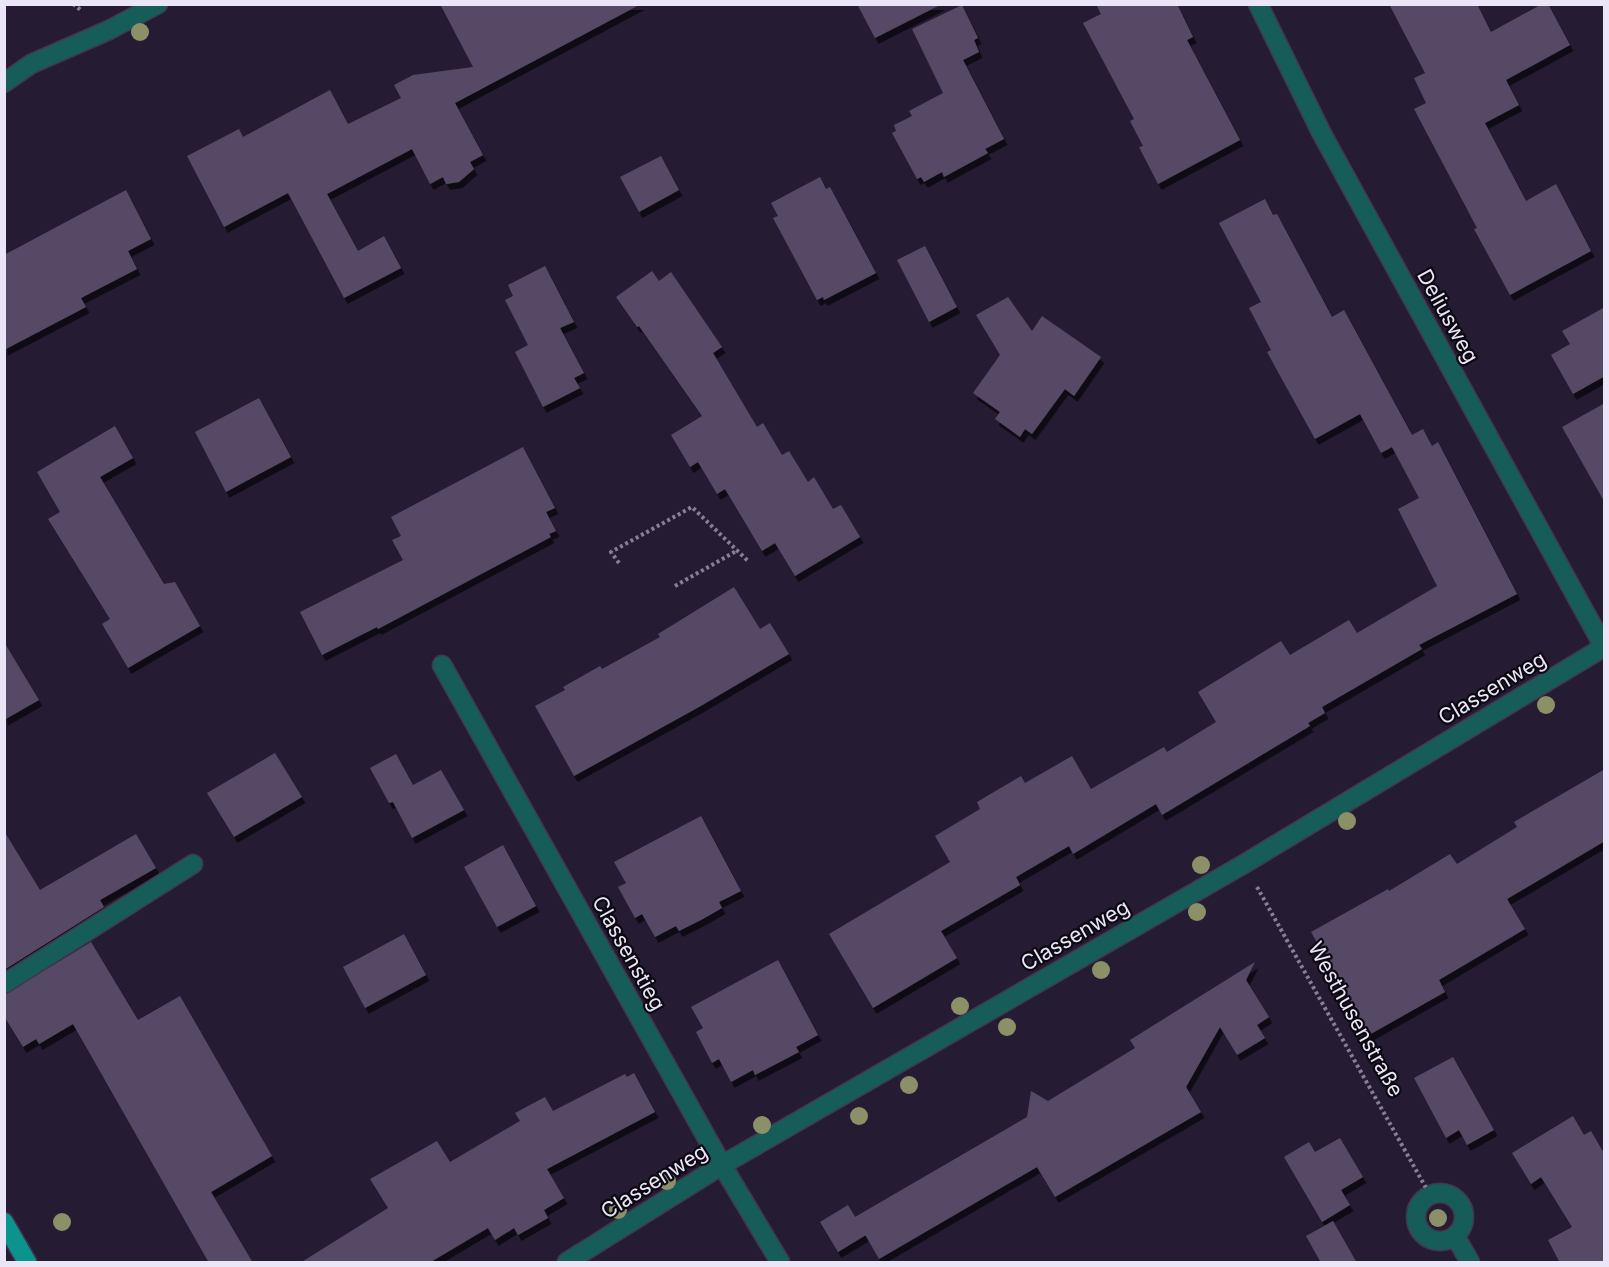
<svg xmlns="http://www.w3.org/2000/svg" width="1609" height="1267" font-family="Inter,sans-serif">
	<defs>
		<filter id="shadow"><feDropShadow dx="3.5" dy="6" stdDeviation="0" flood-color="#0009"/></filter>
	</defs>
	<rect width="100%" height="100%" fill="#251c34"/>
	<!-- building -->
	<path fill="#544a66" filter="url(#shadow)" d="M 440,4 L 641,4 L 455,103 L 483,155 L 470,162 L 474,169 L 459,182 L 446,184 L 443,177 L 430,184 L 412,149 L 327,194 L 358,251 L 384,236 L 401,268 L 344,298 L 288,193 L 224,227 L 187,156 L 239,129 L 243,137 L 330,90 L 348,124 L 401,98 L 394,85 L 413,75 L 473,67 Z
		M 857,4 L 942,4 L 875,38 Z
		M 1096,4 L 1177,4 L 1193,37 L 1187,40 L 1240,140 L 1158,184 L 1139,147 L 1143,146 L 1130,121 L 1134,119 L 1083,23 L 1101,14 Z
		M 1389,4 L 1477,4 L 1491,32 L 1542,4 L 1548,4 L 1570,45 L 1506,80 L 1519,105 L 1485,123 L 1526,201 L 1556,184 L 1591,251 L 1510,295 L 1474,229 L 1477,228 L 1414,109 L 1426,103 L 1414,78 L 1425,73 Z
		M 962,5 L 978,38 L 974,40 L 979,52 L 963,60 L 1004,139 L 985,149 L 988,153 L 944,177 L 942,172 L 924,182 L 921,177 L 917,179 L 892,133 L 896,131 L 894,125 L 912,116 L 909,111 L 943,93 L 912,29 Z
		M 661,156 L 679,190 L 639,212 L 620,177 Z
		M 820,177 L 826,189 L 830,187 L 876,273 L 824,300 L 823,297 L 817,300 L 773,218 L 778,216 L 771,203 Z
		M 126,190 L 151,239 L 128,251 L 137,269 L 81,298 L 86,307 L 4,350 L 4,255 Z
		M 1265,199 L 1273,215 L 1277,214 L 1332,317 L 1344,310 L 1412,435 L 1423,429 L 1432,446 L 1438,442 L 1517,594 L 1419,645 L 1422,649 L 1322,707 L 1325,713 L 1308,723 L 1310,726 L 1162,815 L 1156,804 L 1073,854 L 1069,846 L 1016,877 L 1020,885 L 941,931 L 957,958 L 873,1008 L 829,934 L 950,862 L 935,836 L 980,809 L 977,802 L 1021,776 L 1025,783 L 1072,756 L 1091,789 L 1164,747 L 1167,752 L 1216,722 L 1198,692 L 1281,641 L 1290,655 L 1349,620 L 1357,633 L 1437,586 L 1398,509 L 1419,498 L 1392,447 L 1381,453 L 1360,414 L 1315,439 L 1267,352 L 1271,350 L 1249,308 L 1261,302 L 1219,223 Z
		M 925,246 L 957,307 L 929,322 L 897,260 Z
		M 545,266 L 574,322 L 560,328 L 584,373 L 574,378 L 580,388 L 543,407 L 515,352 L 528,345 L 505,300 L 513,296 L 508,285 Z
		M 652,271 L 659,281 L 671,272 L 722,347 L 713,353 L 757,427 L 763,423 L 782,455 L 789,451 L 808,482 L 814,477 L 833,509 L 841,505 L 860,537 L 795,576 L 775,543 L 762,551 L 725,489 L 717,494 L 698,462 L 690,467 L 671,435 L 702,416 L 639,326 L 637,327 L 616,297 Z
		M 1008,297 L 1032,331 L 1042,316 L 1101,357 L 1074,396 L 1065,389 L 1032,434 L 1025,429 L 1020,437 L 995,419 L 1000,412 L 973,393 L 1000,355 L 976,315 Z
		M 1605,307 L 1605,376 L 1573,394 L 1551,355 L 1570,344 L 1562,331 Z
		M 259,398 L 291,457 L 226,492 L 195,432 Z
		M 1605,403 L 1605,503 L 1562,427 Z
		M 115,426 L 133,458 L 100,477 L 164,584 L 175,582 L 200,626 L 128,668 L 102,624 L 110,619 L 48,519 L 60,512 L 37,472 Z
		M 523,447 L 555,508 L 546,512 L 556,531 L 549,534 L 551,537 L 378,629 L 377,627 L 322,655 L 300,612 L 403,560 L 392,540 L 401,536 L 391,517 Z
		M 734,587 L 760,629 L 770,623 L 789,654 L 699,707 L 574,776 L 535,706 L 565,690 L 563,687 L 600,666 L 602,669 L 660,637 L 658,634 Z
		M 4,642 L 39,700 L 4,720 Z
		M 275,753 L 302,797 L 234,837 L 207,793 Z
		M 396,754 L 413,785 L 441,770 L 464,810 L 412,838 L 393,802 L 389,803 L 370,768 Z
		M 1605,769 L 1605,841 L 1507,899 L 1525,929 L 1439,980 L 1445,992 L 1369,1035 L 1344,989 L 1337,993 L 1316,955 L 1322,951 L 1311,932 L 1388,889 L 1389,891 L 1450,854 L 1457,864 L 1517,827 L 1514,822 Z
		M 701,816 L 741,891 L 719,902 L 722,908 L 701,920 L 679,931 L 676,926 L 655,937 L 642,914 L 635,918 L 618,887 L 626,883 L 614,862 Z
		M 4,831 L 40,890 L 136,834 L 156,868 L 100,900 L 104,907 L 4,970 Z
		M 503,845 L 536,906 L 497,927 L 464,867 Z
		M 404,934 L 426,975 L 365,1008 L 343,967 Z
		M 91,942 L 138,1020 L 180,996 L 272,1156 L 211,1192 L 253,1263 L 209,1263 L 73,1024 L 39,1044 L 36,1039 L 23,1047 L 4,1016 L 4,995 Z
		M 778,960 L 818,1035 L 796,1047 L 799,1052 L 755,1075 L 753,1070 L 731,1082 L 719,1059 L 712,1063 L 696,1032 L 703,1028 L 691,1007 Z
		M 1255,962 L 1246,980 L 1269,1017 L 1257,1025 L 1265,1038 L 1237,1055 L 1220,1027 L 1186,1087 L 1201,1112 L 1055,1197 L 1037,1167 L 879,1259 L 855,1217 L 1027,1117 L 1031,1091 L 1048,1101 L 1135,1048 L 1130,1040 Z
		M 1453,1057 L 1494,1130 L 1467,1145 L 1459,1130 L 1446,1138 L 1414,1078 Z
		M 634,1073 L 655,1112 L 547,1169 L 564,1198 L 544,1210 L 548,1218 L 518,1235 L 514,1228 L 495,1240 L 488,1228 L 429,1263 L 300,1263 L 388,1208 L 370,1179 L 437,1141 L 450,1162 L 520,1121 L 515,1113 L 545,1097 L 553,1111 L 625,1074 L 627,1077 Z
		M 1573,1116 L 1584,1135 L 1591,1131 L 1605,1155 L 1605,1263 L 1560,1263 L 1548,1240 L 1572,1227 L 1541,1177 L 1531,1184 L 1512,1153 Z
		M 1340,1138 L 1363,1177 L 1341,1190 L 1350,1205 L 1322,1222 L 1284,1157 L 1309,1142 L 1315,1152 Z
		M 848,1205 L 866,1235 L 838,1252 L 820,1222 Z
		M 1333,1221 L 1357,1263 L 1321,1263 L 1306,1236 Z"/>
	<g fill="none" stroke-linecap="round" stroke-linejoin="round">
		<!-- minor casing -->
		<g stroke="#41384f" stroke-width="21">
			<path id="minor" d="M 1258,4 L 1322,134 L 1604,647
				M 4,83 L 31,64 L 109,30 L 158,4
				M 442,665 L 722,1165 L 780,1262
				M 4,984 L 193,864
				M1416 1217a24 24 0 1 1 48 0a24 24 0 1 1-48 0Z
				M 1455,1236 L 1470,1262
				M 567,1262 L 722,1165 L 1244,864 L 1604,647"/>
		</g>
		<!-- major casing -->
		<g stroke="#41384f" stroke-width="21">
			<path id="major" d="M 4,1222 L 27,1262"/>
		</g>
		<!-- path -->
		<path stroke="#878095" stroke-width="4" stroke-dasharray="3 3" stroke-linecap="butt" d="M 73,4 L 82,11
			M 619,563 L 611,552 L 692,507 L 748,561
			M 675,586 L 738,550
			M 1257,887 L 1430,1195"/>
		<!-- minor -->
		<use href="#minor" stroke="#165d59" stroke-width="18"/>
		<!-- major -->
		<use href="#major" stroke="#0b948e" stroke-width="18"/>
	</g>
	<!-- trees -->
	<g fill="#8c9066">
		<circle cx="140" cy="32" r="9"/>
		<circle cx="1546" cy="705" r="9"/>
		<circle cx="1347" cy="821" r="9"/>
		<circle cx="1201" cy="865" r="9"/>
		<circle cx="1197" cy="912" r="9"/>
		<circle cx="1101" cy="970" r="9"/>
		<circle cx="960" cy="1006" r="9"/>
		<circle cx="1007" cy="1027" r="9"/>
		<circle cx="909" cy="1085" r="9"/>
		<circle cx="859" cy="1116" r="9"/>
		<circle cx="762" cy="1125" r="9"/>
		<circle cx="667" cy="1181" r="9"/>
		<circle cx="618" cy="1210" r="9"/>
		<circle cx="1438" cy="1218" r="9"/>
		<circle cx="62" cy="1222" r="9"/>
	</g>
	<g text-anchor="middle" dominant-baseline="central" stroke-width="4.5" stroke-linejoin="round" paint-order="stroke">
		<!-- street labels -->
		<g font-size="21" fill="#ebe6f7" stroke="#0c0913">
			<text transform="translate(1448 316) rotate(61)">Deliusweg</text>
			<text transform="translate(1492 688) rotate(-31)">Classenweg</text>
			<text transform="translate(1075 935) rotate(-30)">Classenweg</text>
			<text transform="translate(629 953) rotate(61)">Classenstieg</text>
			<text transform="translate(1356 1019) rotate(61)">Westhusenstraße</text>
			<text transform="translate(654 1181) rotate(-32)">Classenweg</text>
		</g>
	</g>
	<!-- border -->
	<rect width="1609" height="1267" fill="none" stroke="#ebe6f7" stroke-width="12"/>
</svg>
